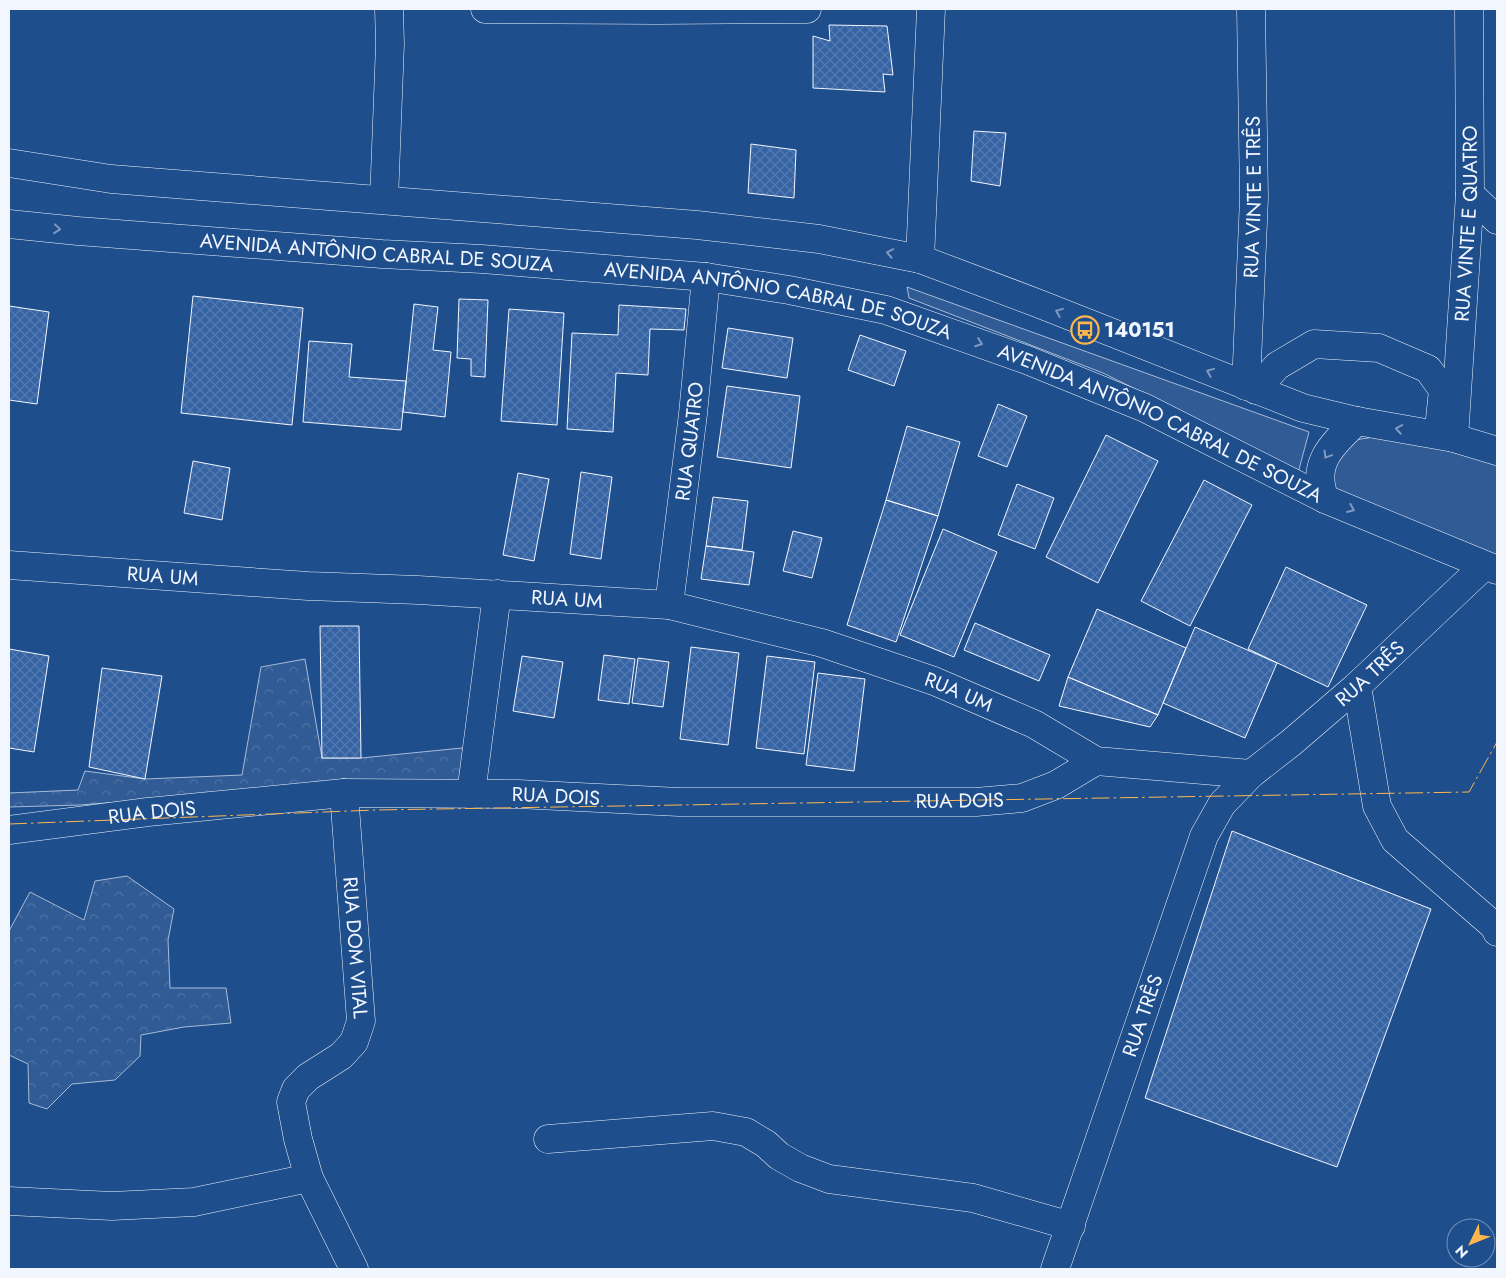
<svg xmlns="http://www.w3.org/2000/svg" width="1506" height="1278" font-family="Jost,sans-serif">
	<defs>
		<pattern id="forest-crowns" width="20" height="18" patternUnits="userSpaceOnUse" patternTransform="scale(1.25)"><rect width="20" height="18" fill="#305b95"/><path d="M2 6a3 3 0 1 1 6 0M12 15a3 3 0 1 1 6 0" fill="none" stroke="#4e73a5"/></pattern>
		<pattern id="building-cross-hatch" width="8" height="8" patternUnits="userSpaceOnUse" patternTransform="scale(1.25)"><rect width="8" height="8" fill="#3563a3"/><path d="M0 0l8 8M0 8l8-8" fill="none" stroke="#537ab1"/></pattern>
	</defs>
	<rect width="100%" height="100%" fill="#1f4e8c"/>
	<!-- green -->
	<path fill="#305b95" stroke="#a8bbd7" d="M 907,287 L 1309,432 L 1298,473 L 1196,419 L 1103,373 L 909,298 Z
		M 1374,437 L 1497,459 L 1497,560 L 1338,494 L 1327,481 L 1341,442 Z"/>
	<!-- forest -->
	<path fill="url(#forest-crowns)" stroke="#a8bbd7" d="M 305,659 L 322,758 L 361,758 L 462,748 L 476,781 L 368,783 L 80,805 L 9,807 L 9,793 L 78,790 L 85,771 L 145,779 L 242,775 L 261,667 Z
		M 127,876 L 174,909 L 168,940 L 170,988 L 226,988 L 231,1023 L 184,1027 L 141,1035 L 140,1056 L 115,1080 L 72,1084 L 47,1109 L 29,1103 L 28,1064 L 9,1055 L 9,931 L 30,892 L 84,920 L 95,881 Z"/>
	<!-- building -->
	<path fill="url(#building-cross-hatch)" stroke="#f2f6ff" d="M 829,25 L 887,26 L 893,75 L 883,74 L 885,92 L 813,88 L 813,36 L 830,41 Z
		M 974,131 L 1006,133 L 1000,186 L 971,181 Z
		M 751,144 L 796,150 L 794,198 L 748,193 Z
		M 193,296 L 303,308 L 292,425 L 181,413 Z
		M 459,299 L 488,300 L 485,377 L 471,376 L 471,359 L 457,358 Z
		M 414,304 L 438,307 L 433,350 L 451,352 L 445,417 L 403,412 Z
		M 619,305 L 686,309 L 684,330 L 650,329 L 648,375 L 616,373 L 613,432 L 567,429 L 572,333 L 618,335 Z
		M 9,306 L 49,312 L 37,404 L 9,400 Z
		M 509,309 L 564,313 L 557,425 L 501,421 Z
		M 728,328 L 793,338 L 787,378 L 722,368 Z
		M 860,335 L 906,351 L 894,386 L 848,370 Z
		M 309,341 L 352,344 L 349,377 L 406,381 L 401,430 L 303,422 Z
		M 727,386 L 800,396 L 791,468 L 717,457 Z
		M 998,404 L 1027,416 L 1007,467 L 978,456 Z
		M 907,426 L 960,442 L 938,516 L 886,500 Z
		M 1106,435 L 1158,461 L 1098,583 L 1046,557 Z
		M 193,461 L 230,468 L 222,520 L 184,513 Z
		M 581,472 L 612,477 L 601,559 L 570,554 Z
		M 518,473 L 549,479 L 534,561 L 503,555 Z
		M 1204,480 L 1252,505 L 1190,626 L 1141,601 Z
		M 1017,484 L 1054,498 L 1035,549 L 998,535 Z
		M 713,497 L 748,501 L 742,550 L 706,546 Z
		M 886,500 L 938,516 L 896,642 L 847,625 Z
		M 943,529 L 997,552 L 954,657 L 900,635 Z
		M 793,531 L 822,538 L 812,578 L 783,571 Z
		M 706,546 L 754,552 L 749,585 L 701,579 Z
		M 1286,567 L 1367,605 L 1328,687 L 1248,649 Z
		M 1097,609 L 1186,648 L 1158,715 L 1068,677 Z
		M 975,623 L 1050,655 L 1039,681 L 964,650 Z
		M 320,626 L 359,626 L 361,758 L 322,758 Z
		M 1195,627 L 1277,663 L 1245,738 L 1163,703 Z
		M 691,647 L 739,653 L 728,745 L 680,739 Z
		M 9,649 L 49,656 L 34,752 L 9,748 Z
		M 604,655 L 635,659 L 629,704 L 598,700 Z
		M 522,656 L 563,662 L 554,718 L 513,711 Z
		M 767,656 L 815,662 L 804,754 L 756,748 Z
		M 638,658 L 669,662 L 663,707 L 632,703 Z
		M 102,668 L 162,676 L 145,779 L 89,767 Z
		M 818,673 L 865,679 L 854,771 L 806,765 Z
		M 1068,677 L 1158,715 L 1150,727 L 1059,706 Z
		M 1232,831 L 1431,909 L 1337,1167 L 1145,1098 Z"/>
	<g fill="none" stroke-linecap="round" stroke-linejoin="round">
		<!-- minor casing -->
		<g stroke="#f2f6ff" stroke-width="29">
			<g id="minor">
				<path d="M 485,9 L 658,10 L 807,9"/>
				<path d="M 1470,194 L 1497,220"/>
				<path d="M 384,200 L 390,44 L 389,9"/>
				<path d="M 920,259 L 931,9"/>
				<path id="s1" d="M 1246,386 L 1254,198 L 1251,9"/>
				<path d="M 1256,390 L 1277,366 L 1314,344 L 1379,348 L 1428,369 L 1443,390 L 1440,419"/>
				<path id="s2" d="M 1454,438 L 1470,194 L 1469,9"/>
				<path id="s3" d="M 9,565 L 308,586 L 418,590 L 669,605 L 822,643 L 934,681 L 1034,724 L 1096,761 L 1251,774"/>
				<path id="s4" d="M 669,605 L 693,414 L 706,277"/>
				<path d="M 1357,686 L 1377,806 L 1395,840 L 1494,926 L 1497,932"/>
				<path id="s5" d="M 344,793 L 361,1021 L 354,1042 L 341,1056 L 308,1077 L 296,1089 L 291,1102 L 298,1139 L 309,1178 L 354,1269"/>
				<path d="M 471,794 L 497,594"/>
				<path id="s6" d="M 9,830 L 148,812 L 344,793 L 518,794 L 679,802 L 976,802 L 1022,798 L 1056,785 L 1096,761"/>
				<path d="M 548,1139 L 713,1126 L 746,1132 L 766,1144 L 779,1156 L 800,1168 L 829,1179 L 973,1198 L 1071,1226"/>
				<path d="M 9,1201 L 112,1206 L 194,1202 L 309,1178"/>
				<path id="s7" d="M 1055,1269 L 1204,836 L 1222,804 L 1251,774 L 1292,742 L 1357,686 L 1484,566"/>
			</g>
		</g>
		<!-- highway casing -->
		<g stroke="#f2f6ff" stroke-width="29">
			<g id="highway">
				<path d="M 9,163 L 111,179 L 697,225 L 819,239 L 920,259 L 1037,303 L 1303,408 L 1357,421 L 1454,438 L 1497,451"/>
				<path id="s8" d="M 9,224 L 78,231 L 382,254 L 482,259 L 706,277 L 789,290 L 886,310 L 1027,360 L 1145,408 L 1325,499 L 1497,570"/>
				<path d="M 1325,499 C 1310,463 1333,444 1357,421"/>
			</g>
		</g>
		<!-- minor -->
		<use href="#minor" stroke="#1f4e8c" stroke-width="28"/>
		<!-- highway -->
		<use href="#highway" stroke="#1f4e8c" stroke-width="28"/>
		<!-- power -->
		<path stroke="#ffb74d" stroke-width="1" stroke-dasharray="18 4 2.5 4" stroke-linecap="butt" id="s9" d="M 9,824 L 376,810 L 1469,792 L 1497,742"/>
	</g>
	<!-- one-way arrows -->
	<defs><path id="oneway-chevron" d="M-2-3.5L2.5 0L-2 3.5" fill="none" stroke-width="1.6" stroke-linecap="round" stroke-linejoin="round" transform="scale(1.25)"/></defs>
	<g stroke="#7e9ac0">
		<use href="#oneway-chevron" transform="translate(57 229) rotate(6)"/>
		<use href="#oneway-chevron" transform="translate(890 253) rotate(-169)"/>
		<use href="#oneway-chevron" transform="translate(1059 312) rotate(-158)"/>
		<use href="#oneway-chevron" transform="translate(979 343) rotate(20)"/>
		<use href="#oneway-chevron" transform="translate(1210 372) rotate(-158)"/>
		<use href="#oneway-chevron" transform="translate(1399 429) rotate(-170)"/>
		<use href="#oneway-chevron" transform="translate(1327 455) rotate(121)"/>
		<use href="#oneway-chevron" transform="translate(1351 509) rotate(23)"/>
	</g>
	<!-- icons -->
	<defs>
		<g id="bus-ring" transform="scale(1.4375)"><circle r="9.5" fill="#1f4e8c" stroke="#ffb74d" stroke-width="1.5"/><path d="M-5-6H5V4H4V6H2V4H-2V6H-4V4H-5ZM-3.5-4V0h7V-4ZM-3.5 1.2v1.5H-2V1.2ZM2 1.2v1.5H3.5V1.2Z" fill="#ffb74d"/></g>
	</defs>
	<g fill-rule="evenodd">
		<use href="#bus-ring" x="1085" y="330"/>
	</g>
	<g text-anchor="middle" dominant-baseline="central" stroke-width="4" stroke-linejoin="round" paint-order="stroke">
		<!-- street labels -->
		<g font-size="20" fill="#f2f6ff" stroke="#1f4e8c">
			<text stroke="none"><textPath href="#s1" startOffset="189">RUA VINTE E TRÊS</textPath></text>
			<text stroke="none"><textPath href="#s2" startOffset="215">RUA VINTE E QUATRO</textPath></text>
			<text stroke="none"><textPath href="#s8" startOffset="369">AVENIDA ANTÔNIO CABRAL DE SOUZA</textPath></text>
			<text stroke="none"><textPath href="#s8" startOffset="774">AVENIDA ANTÔNIO CABRAL DE SOUZA</textPath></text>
			<text stroke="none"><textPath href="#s8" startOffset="1179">AVENIDA ANTÔNIO CABRAL DE SOUZA</textPath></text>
			<text stroke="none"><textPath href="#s4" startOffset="165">RUA QUATRO</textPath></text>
			<text stroke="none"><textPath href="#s3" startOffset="154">RUA UM</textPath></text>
			<text stroke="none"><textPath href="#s3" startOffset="559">RUA UM</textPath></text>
			<text stroke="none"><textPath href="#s7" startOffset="692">RUA TRÊS</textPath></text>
			<text stroke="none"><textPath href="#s3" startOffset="964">RUA UM</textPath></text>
			<text stroke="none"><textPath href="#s6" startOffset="549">RUA DOIS</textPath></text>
			<text stroke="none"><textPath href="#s9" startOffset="951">RUA DOIS</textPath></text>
			<text stroke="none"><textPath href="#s6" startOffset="144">RUA DOIS</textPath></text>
			<text stroke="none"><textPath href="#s5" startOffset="155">RUA DOM VITAL</textPath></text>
			<text stroke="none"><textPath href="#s7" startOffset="268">RUA TRÊS</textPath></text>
		</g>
		<!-- poi labels -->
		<g font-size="20" font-weight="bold" fill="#f2f6ff" stroke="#1f4e8c" text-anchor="start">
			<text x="1104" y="330">140151</text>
		</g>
	</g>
	<!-- border -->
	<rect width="1506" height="1278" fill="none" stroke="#f2f6ff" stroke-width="20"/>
	<!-- north arrow -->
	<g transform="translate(1471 1243) rotate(227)"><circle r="24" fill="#1f4e8c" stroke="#7391ba"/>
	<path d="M0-4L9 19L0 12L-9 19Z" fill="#ffb74d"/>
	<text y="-8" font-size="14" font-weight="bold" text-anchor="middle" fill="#f2f6ff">N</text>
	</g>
</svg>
